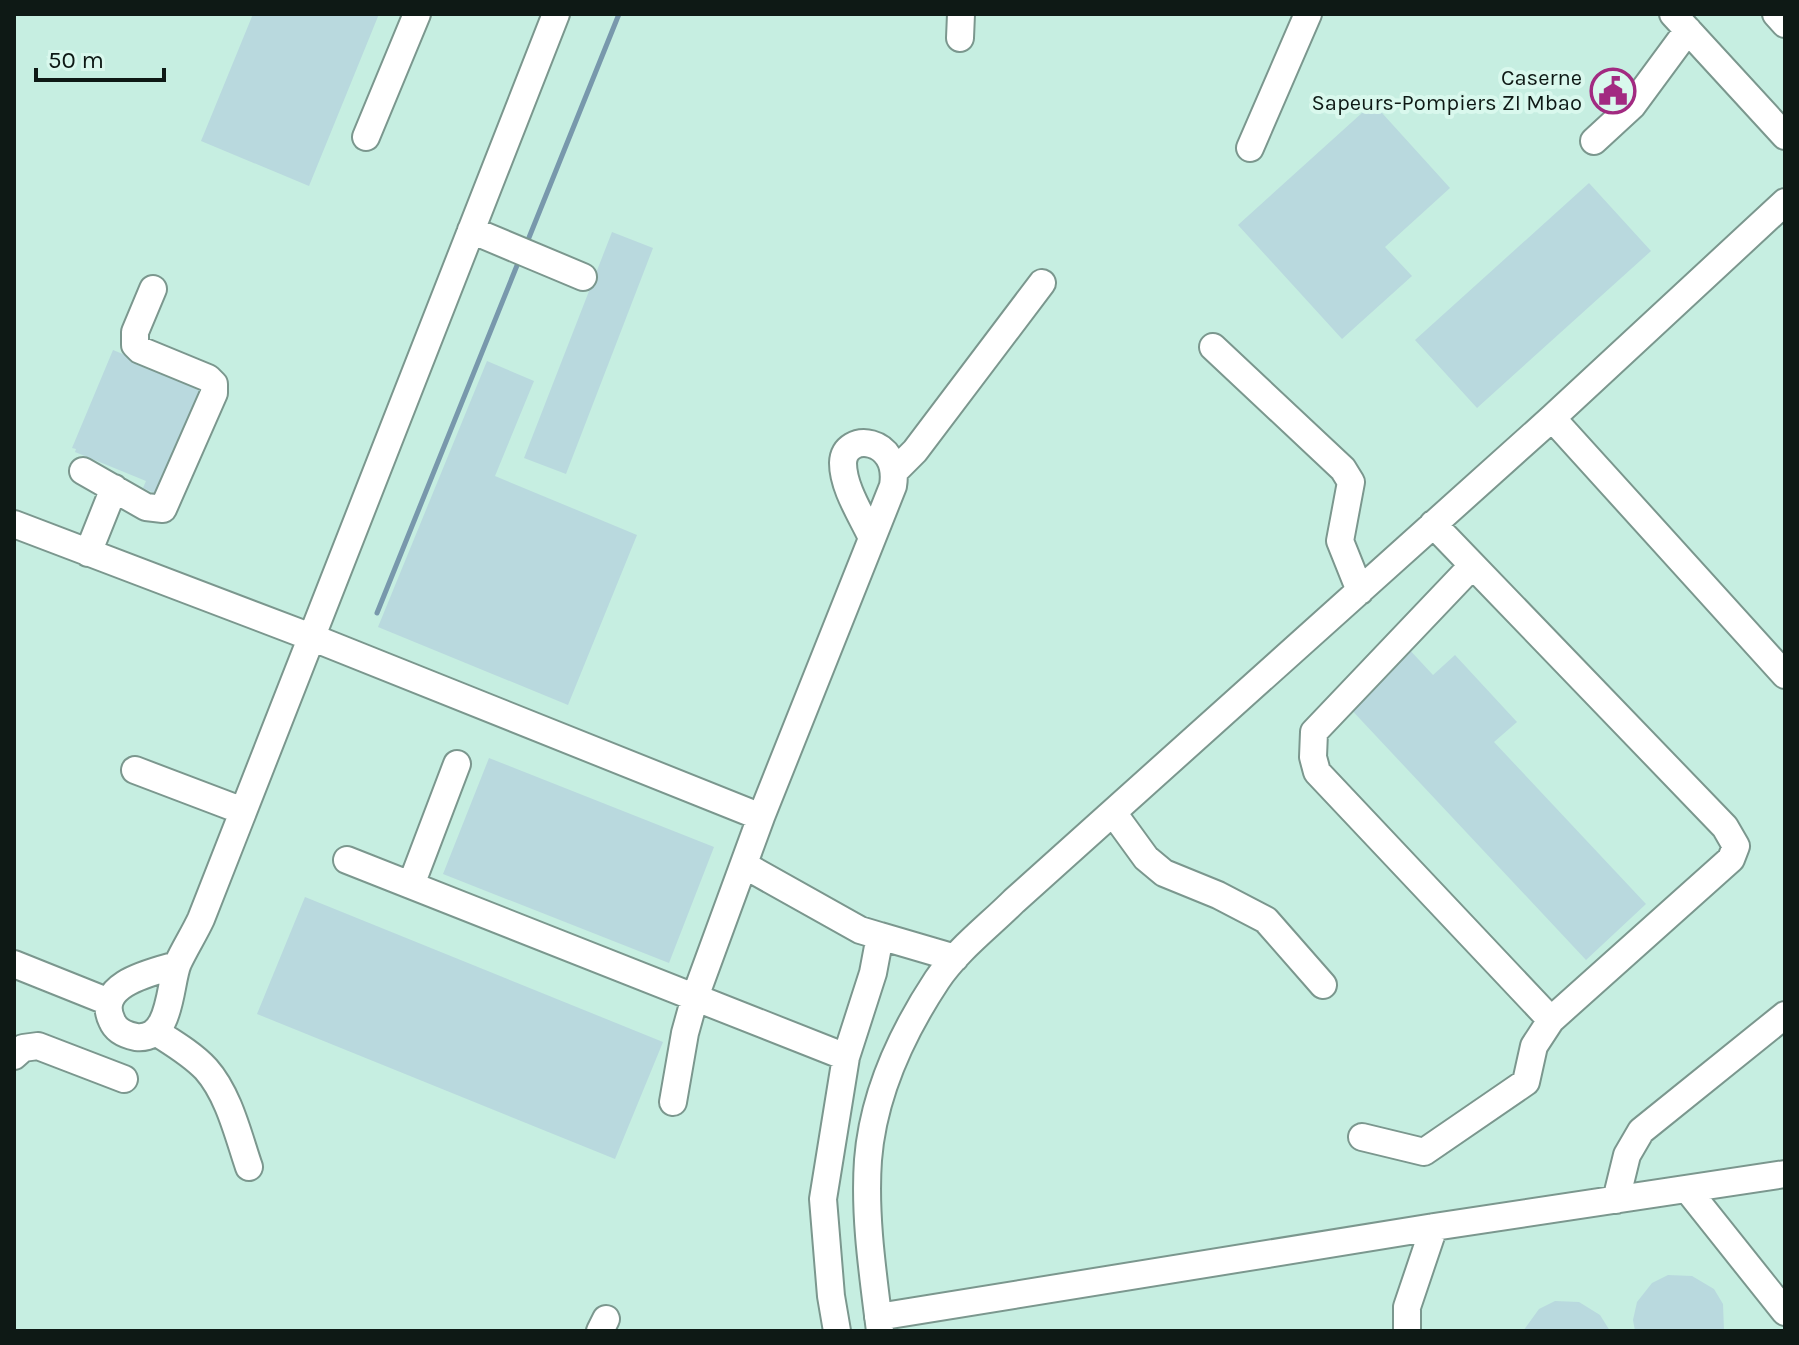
<svg xmlns="http://www.w3.org/2000/svg" width="1799" height="1345" font-family="Karla,sans-serif">
	<rect width="100%" height="100%" fill="#d9f8ed"/>
	<!-- built -->
	<path fill="#c6eee1" d="M 14,14 L 1785,14 L 1785,1331 L 14,1331 Z"/>
	<g fill="none" stroke-linecap="round" stroke-linejoin="round">
		<!-- stream -->
		<path stroke="#7898ac" stroke-width="5" d="M 526,245 L 619,14
			M 377,613 L 520,258"/>
	</g>
	<!-- building -->
	<path fill="#b9d9de" d="M 253,14 L 379,14 L 309,186 L 201,141 Z
		M 1373,103 L 1450,188 L 1385,247 L 1412,276 L 1342,339 L 1238,225 Z
		M 1589,183 L 1651,251 L 1477,408 L 1415,340 Z
		M 612,232 L 653,248 L 566,474 L 524,458 Z
		M 113,350 L 201,386 L 156,494 L 143,488 L 146,481 L 75,452 L 76,449 L 72,448 Z
		M 487,361 L 534,381 L 495,476 L 637,535 L 568,705 L 378,627 Z
		M 1407,647 L 1433,675 L 1455,655 L 1517,722 L 1494,742 L 1646,904 L 1586,960 L 1346,704 Z
		M 489,758 L 714,847 L 669,963 L 443,874 Z
		M 305,897 L 663,1042 L 615,1159 L 257,1014 Z
		M 1668,1275 L 1692,1276 L 1714,1289 L 1723,1304 L 1724,1331 L 1635,1331 L 1633,1320 L 1637,1302 L 1652,1283 Z
		M 1555,1301 L 1579,1302 L 1600,1315 L 1610,1331 L 1523,1331 L 1539,1309 Z"/>
	<g fill="none" stroke-linecap="round" stroke-linejoin="round">
		<!-- minor casing -->
		<g stroke="#7b978e" stroke-width="30">
			<path id="minor" d="M 1673,14 L 1785,136
				M 1776,14 L 1785,24
				M 960,38 L 961,14
				M 366,137 L 417,14
				M 1594,141 L 1632,106 L 1688,30
				M 1250,148 L 1308,14
				M 471,230 L 583,277
				M 1213,347 L 1343,469 L 1351,482 L 1340,541 L 1360,591
				M 1552,418 L 1785,675
				M 896,470 L 915,451 L 1042,283
				M 83,471 L 146,507 L 163,509 L 214,393 L 214,384 L 208,378 L 140,350 L 135,345 L 135,332 L 153,289
				M 14,524 L 311,637 L 761,817
				M 88,553 L 114,488
				M 1472,566 L 1314,732 L 1313,757 L 1317,772 L 1551,1020
				M 135,770 L 243,811
				M 1114,814 L 1146,858 L 1164,873 L 1218,895 L 1266,920 L 1323,985
				M 347,860 L 846,1057
				M 744,865 L 860,930 L 880,936 L 873,973 L 846,1057 L 823,1199 L 831,1296 L 837,1331
				M 411,885 L 457,764
				M 880,936 L 955,958
				M 14,964 L 109,1002
				M 177,965 C 153,972 94,984 112,1021 C 116,1031 126,1035 136,1037 C 172,1041 169,984 178,963 C 185,948 194,934 201,919 L 556,14
				M 156,1032 C 173,1043 192,1054 206,1069 C 229,1095 238,1135 249,1167
				M 14,1056 L 23,1048 L 38,1046 L 124,1079
				M 673,1102 L 685,1033 L 695,997 L 761,817 L 893,486 C 901,437 844,431 843,463 C 843,488 862,516 872,538
				M 1362,1137 L 1424,1152 L 1526,1082 L 1534,1046 L 1551,1020 L 1731,859 L 1736,846 L 1725,827 L 1433,524
				M 1687,1189 L 1785,1312
				M 1616,1200 L 1627,1155 L 1641,1131 L 1785,1015
				M 878,1317 L 1434,1227 L 1785,1174
				M 600,1331 L 606,1319
				M 880,1331 C 873,1275 864,1216 868,1160 C 873,1096 902,1033 937,980 C 957,950 989,926 1014,901 L 1552,418 L 1785,202
				M 1407,1331 L 1407,1307 L 1434,1227"/>
		</g>
		<!-- minor -->
		<use href="#minor" stroke="#fff" stroke-width="26"/>
	</g>
	<!-- icons -->
	<defs>
		<g id="civic-ring" transform="scale(2.3)"><circle r="9.5" fill="#d9f8ed" stroke="#a22a81" stroke-width="1.5"/><path d="M-.6-6.5H3V-4.5H.6V-3L4-1V1h2V6H-6V1h2V-1L-.6-3ZM-1.2 2.5V6h2.4V2.5Z" fill="#a22a81"/></g>
	</defs>
	<g fill-rule="evenodd">
		<use href="#civic-ring" x="1613" y="91"/>
	</g>
	<g text-anchor="middle" dominant-baseline="central" stroke-width="8" stroke-linejoin="round" paint-order="stroke">
		<!-- poi labels -->
		<g font-size="22" fill="#0e1915" stroke="#d9f8ed" text-anchor="end">
			<text x="1582" y="78">Caserne<tspan x="1582" dy="25">Sapeurs-Pompiers ZI Mbao</tspan></text>
		</g>
	</g>
	<!-- border -->
	<rect width="1799" height="1345" fill="none" stroke="#0e1915" stroke-width="32"/>
	<!-- scale -->
	<path d="M36 68v12h128v-12" fill="none" stroke="#0e1915" stroke-width="4"/>
	<text x="48" y="68" font-size="24" fill="#0e1915" stroke="#d9f8ed" stroke-width="6" paint-order="stroke">50 m</text>
</svg>
